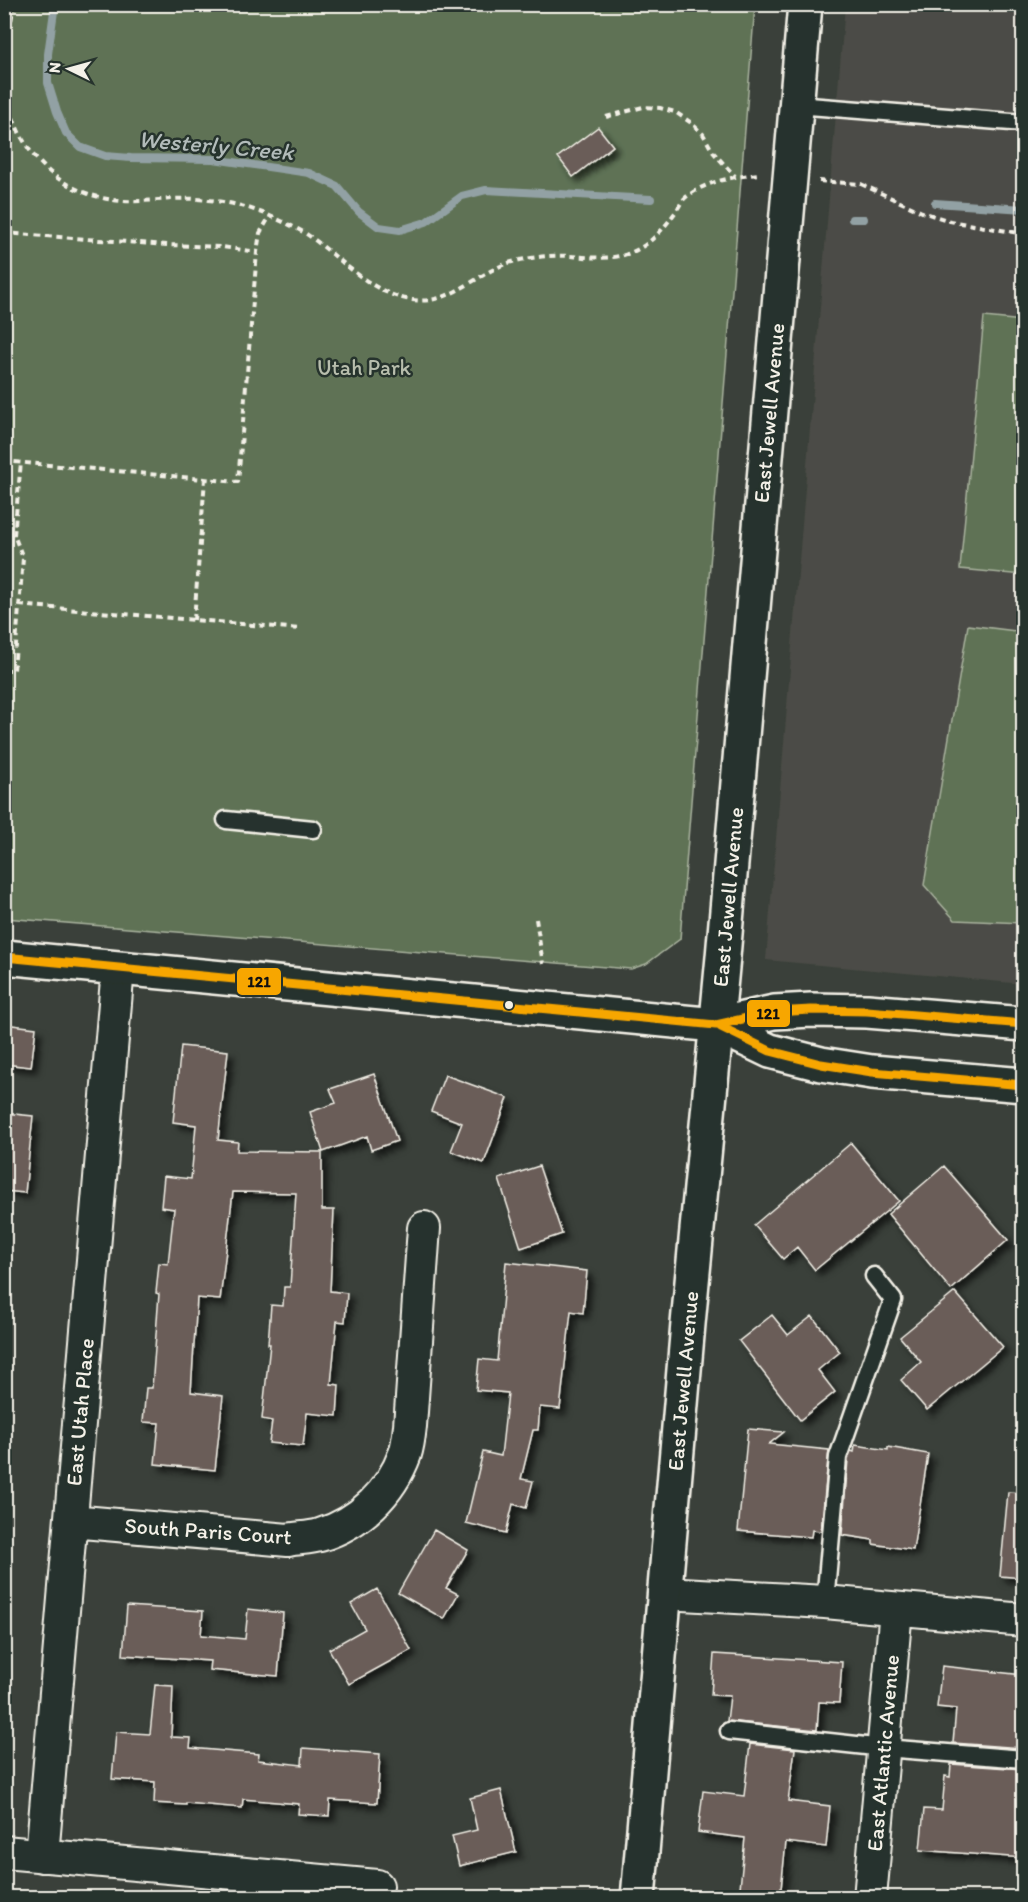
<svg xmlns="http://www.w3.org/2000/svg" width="1028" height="1902" font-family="Itim,sans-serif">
	<defs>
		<filter id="shadow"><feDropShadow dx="5.5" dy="5.5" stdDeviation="3" flood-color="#0009"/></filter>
	</defs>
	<rect width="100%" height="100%" fill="#3a403a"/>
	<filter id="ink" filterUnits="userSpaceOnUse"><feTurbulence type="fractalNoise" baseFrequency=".0167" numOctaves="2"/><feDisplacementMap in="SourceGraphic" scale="12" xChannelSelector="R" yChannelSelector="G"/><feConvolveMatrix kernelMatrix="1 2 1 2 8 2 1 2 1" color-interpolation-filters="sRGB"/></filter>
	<g filter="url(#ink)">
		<!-- built -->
		<path fill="#4b4c46" d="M 845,5 L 1023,5 L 1023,984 L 766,960 Z"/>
		<!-- green -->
		<path fill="#5e7255" stroke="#a9b29e" stroke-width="1.5" d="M 5,5 L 755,5 L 680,939 L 646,964 L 631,969 L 5,918 Z
			M 984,317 L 1023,321 L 1023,575 L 960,569 Z
			M 968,625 L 1023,632 L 1023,923 L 955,920 L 924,885 Z"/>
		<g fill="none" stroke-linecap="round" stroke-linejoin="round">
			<!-- stream -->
			<path stroke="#92a1a4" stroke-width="8" d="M 55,4 L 48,54 L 48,83 L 57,112 L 66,133 L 80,147 L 105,156 L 131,158 L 213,159 L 309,173 L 337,186 L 359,212 L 379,227 L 400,230 L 426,222 L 462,196 L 486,190 L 651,199
				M 935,203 L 1024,209
				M 852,219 L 864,219"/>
		</g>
		<!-- building -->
		<path fill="#6a5d59" stroke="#f4f1e8" stroke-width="1.5" filter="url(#shadow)" d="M 598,127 L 613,146 L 573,177 L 558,157 Z
			M 4,1024 L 36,1028 L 31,1067 L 4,1064 Z
			M 181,1046 L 228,1051 L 218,1140 L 238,1142 L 237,1151 L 322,1152 L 322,1210 L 334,1210 L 330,1291 L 347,1293 L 345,1322 L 337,1321 L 331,1384 L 339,1385 L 337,1416 L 307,1413 L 303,1446 L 269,1443 L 272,1421 L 262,1419 L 270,1344 L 268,1344 L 271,1305 L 283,1306 L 284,1287 L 290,1287 L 296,1193 L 233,1192 L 220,1300 L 197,1298 L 191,1392 L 223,1396 L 215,1470 L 155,1464 L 159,1423 L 143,1422 L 146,1388 L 152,1388 L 159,1294 L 156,1293 L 159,1263 L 168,1264 L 174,1209 L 161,1207 L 164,1176 L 191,1179 L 196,1125 L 173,1122 Z
			M 374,1074 L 397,1141 L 371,1150 L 367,1136 L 323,1152 L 310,1112 L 336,1103 L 330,1089 Z
			M 445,1075 L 508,1098 L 484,1163 L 451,1151 L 462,1123 L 431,1111 Z
			M 4,1113 L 33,1116 L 25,1193 L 4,1191 Z
			M 851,1143 L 899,1201 L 815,1270 L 797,1247 L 783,1259 L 754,1225 Z
			M 539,1166 L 562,1234 L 521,1248 L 499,1179 Z
			M 944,1166 L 1008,1240 L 951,1290 L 888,1214 Z
			M 506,1262 L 587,1271 L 583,1313 L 571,1311 L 560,1409 L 540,1407 L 538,1430 L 533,1430 L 521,1479 L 533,1481 L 526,1508 L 513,1504 L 506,1533 L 466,1523 L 483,1452 L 501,1456 L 508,1393 L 476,1390 L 479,1359 L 497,1361 Z
			M 955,1292 L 1003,1347 L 927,1410 L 901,1380 L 921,1362 L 900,1337 Z
			M 772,1315 L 788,1335 L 812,1316 L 840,1352 L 818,1370 L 835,1392 L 800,1420 L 739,1341 Z
			M 748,1429 L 784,1432 L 769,1444 L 829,1450 L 821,1531 L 812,1530 L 811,1537 L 738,1531 Z
			M 855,1445 L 888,1450 L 888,1447 L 928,1454 L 913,1550 L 873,1544 L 873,1540 L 842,1535 L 848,1459 L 851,1451 L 854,1452 Z
			M 1008,1492 L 1023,1493 L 1023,1578 L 1000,1576 Z
			M 434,1530 L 468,1550 L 446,1588 L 458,1594 L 444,1619 L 398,1593 Z
			M 377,1589 L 411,1650 L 349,1684 L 329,1649 L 365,1629 L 351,1604 Z
			M 127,1606 L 203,1611 L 201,1635 L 245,1639 L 248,1609 L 283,1613 L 278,1676 L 209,1670 L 210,1661 L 123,1655 Z
			M 714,1654 L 842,1662 L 839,1703 L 819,1702 L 817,1730 L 727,1721 L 730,1696 L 711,1695 Z
			M 942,1666 L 1023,1675 L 1023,1748 L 953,1743 L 956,1709 L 937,1707 Z
			M 155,1685 L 173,1686 L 171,1737 L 191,1738 L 190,1748 L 259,1754 L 258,1760 L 302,1765 L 303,1748 L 380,1754 L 377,1803 L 330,1800 L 329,1816 L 298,1814 L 299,1804 L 243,1799 L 242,1808 L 186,1803 L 186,1805 L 154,1803 L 155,1782 L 112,1779 L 116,1732 L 150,1734 Z
			M 750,1744 L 795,1749 L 788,1801 L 830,1806 L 826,1847 L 786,1842 L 780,1898 L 739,1898 L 745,1838 L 698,1832 L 703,1791 L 744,1796 Z
			M 951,1764 L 1023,1769 L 1023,1858 L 920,1850 L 924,1809 L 942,1810 L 945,1776 L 950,1777 Z
			M 501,1790 L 516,1852 L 459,1866 L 452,1836 L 477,1830 L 470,1798 Z"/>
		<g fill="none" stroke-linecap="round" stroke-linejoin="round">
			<!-- lane casing -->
			<g stroke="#f4f1e8" stroke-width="21">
				<path id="lane" d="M 796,105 L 1024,123
					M 226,820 L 313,829
					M 825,1602 L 838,1457 L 893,1300 L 874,1276
					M 729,1731 L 884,1748 L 1024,1759"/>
			</g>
			<!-- street casing -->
			<g stroke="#f4f1e8" stroke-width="36">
				<path id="street" d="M 71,1521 L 288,1540 C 298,1538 310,1538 320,1535 C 360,1523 391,1492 405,1454 C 408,1445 409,1435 410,1426 L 424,1228
					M 664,1593 L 825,1602 L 1024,1620
					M 4,1852 L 377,1886
					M 42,1856 L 118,968
					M 870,1898 L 896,1609"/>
			</g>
			<!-- secondary casing -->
			<g stroke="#f4f1e8" stroke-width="38">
				<path id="secondary" d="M 4,957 L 716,1025 L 774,1012 L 811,1010 L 867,1011 L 1024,1024
					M 716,1025 L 770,1051 L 821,1064 L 872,1072 L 1024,1085
					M 638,1898 L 688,1324 L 723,957 L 805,4"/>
			</g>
			<!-- path -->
			<path stroke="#f4f1e8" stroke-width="4" stroke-dasharray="6 4.5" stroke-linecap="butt" d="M 14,4 C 11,23 6,43 5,62 C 3,131 42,189 113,200 C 140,204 168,197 195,199 C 221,200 247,206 270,216 C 282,221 294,227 305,233 C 344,259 386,313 439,298 C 462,292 488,268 512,262 C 531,257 550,255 570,256 C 587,257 611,260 627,254 C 648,247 662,231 674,214 C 678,209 681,202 685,198 C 705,181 733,177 758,174
				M 606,117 L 643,107 L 660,108 L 675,112 L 690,122 L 703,134 L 713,152 L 735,176
				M 819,181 L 861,184 L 922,212 L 950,221 L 1024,234
				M 4,233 L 168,245 L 222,247 L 257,252
				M 4,461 L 238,482 L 257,252 L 260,233 L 270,216
				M 19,605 L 300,629
				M 194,620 L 205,479
				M 4,670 L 14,670 L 23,558 L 14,535 L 21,462
				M 536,919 L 543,964"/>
			<!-- lane -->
			<use href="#lane" stroke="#26332d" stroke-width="16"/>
			<!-- street -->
			<use href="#street" stroke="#26332d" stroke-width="32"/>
			<!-- secondary -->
			<use href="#secondary" stroke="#26332d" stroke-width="33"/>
			<!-- bus-1 casing -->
			<g stroke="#26332d" stroke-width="14">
				<path id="bus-1" d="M 4,957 L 716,1025 L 774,1012 L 811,1010 L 867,1011 L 1024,1024
					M 721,1027 L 770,1051 L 821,1064 L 872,1072 L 1024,1085"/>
			</g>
			<!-- bus-1 -->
			<use href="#bus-1" stroke="#f7a600" stroke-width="9"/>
		</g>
	</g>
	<!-- markers -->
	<circle fill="#f4f1e8" stroke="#26332d" stroke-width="2" cx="509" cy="1005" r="5"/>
	<g text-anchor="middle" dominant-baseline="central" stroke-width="5" stroke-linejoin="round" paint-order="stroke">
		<!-- park labels -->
		<g font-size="22" fill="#b8bead" stroke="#26332d">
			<text x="364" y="367">Utah Park</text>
		</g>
		<!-- street labels -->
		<g font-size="22" fill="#f4f1e8" stroke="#26332d">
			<text transform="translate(769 413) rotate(-85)">East Jewell Avenue</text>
			<text transform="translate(728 897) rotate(-85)">East Jewell Avenue</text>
			<text transform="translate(683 1381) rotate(-85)">East Jewell Avenue</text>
			<text transform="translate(80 1412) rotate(-85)">East Utah Place</text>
			<text transform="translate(208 1531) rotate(4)">South Paris Court</text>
			<text transform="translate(883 1753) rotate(-85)">East Atlantic Avenue</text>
		</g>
		<!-- water labels -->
		<g font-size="24" font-style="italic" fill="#b2bbba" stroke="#26332d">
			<text transform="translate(216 145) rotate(5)">Westerly Creek</text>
		</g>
	</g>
	<g stroke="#26332d" stroke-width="2">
		<rect x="236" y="967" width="46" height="29" rx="6" fill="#f7a600"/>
		<rect x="746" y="999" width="45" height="29" rx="6" fill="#f7a600"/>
	</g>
	<g font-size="16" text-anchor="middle" font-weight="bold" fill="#111">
		<text x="259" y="987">121</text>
		<text x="768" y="1019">121</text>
	</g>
	<!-- margin -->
	<rect width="1028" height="1902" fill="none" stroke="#26332d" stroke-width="24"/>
	<rect x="12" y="12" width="1004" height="1878" fill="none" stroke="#f4f1e8" stroke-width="2" filter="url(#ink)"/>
	<!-- north arrow -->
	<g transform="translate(69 69) rotate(275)" stroke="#26332d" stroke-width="4.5" paint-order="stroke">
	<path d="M0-4.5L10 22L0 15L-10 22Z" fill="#f4f1e8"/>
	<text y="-9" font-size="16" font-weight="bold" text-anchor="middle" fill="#f4f1e8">N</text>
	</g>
</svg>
